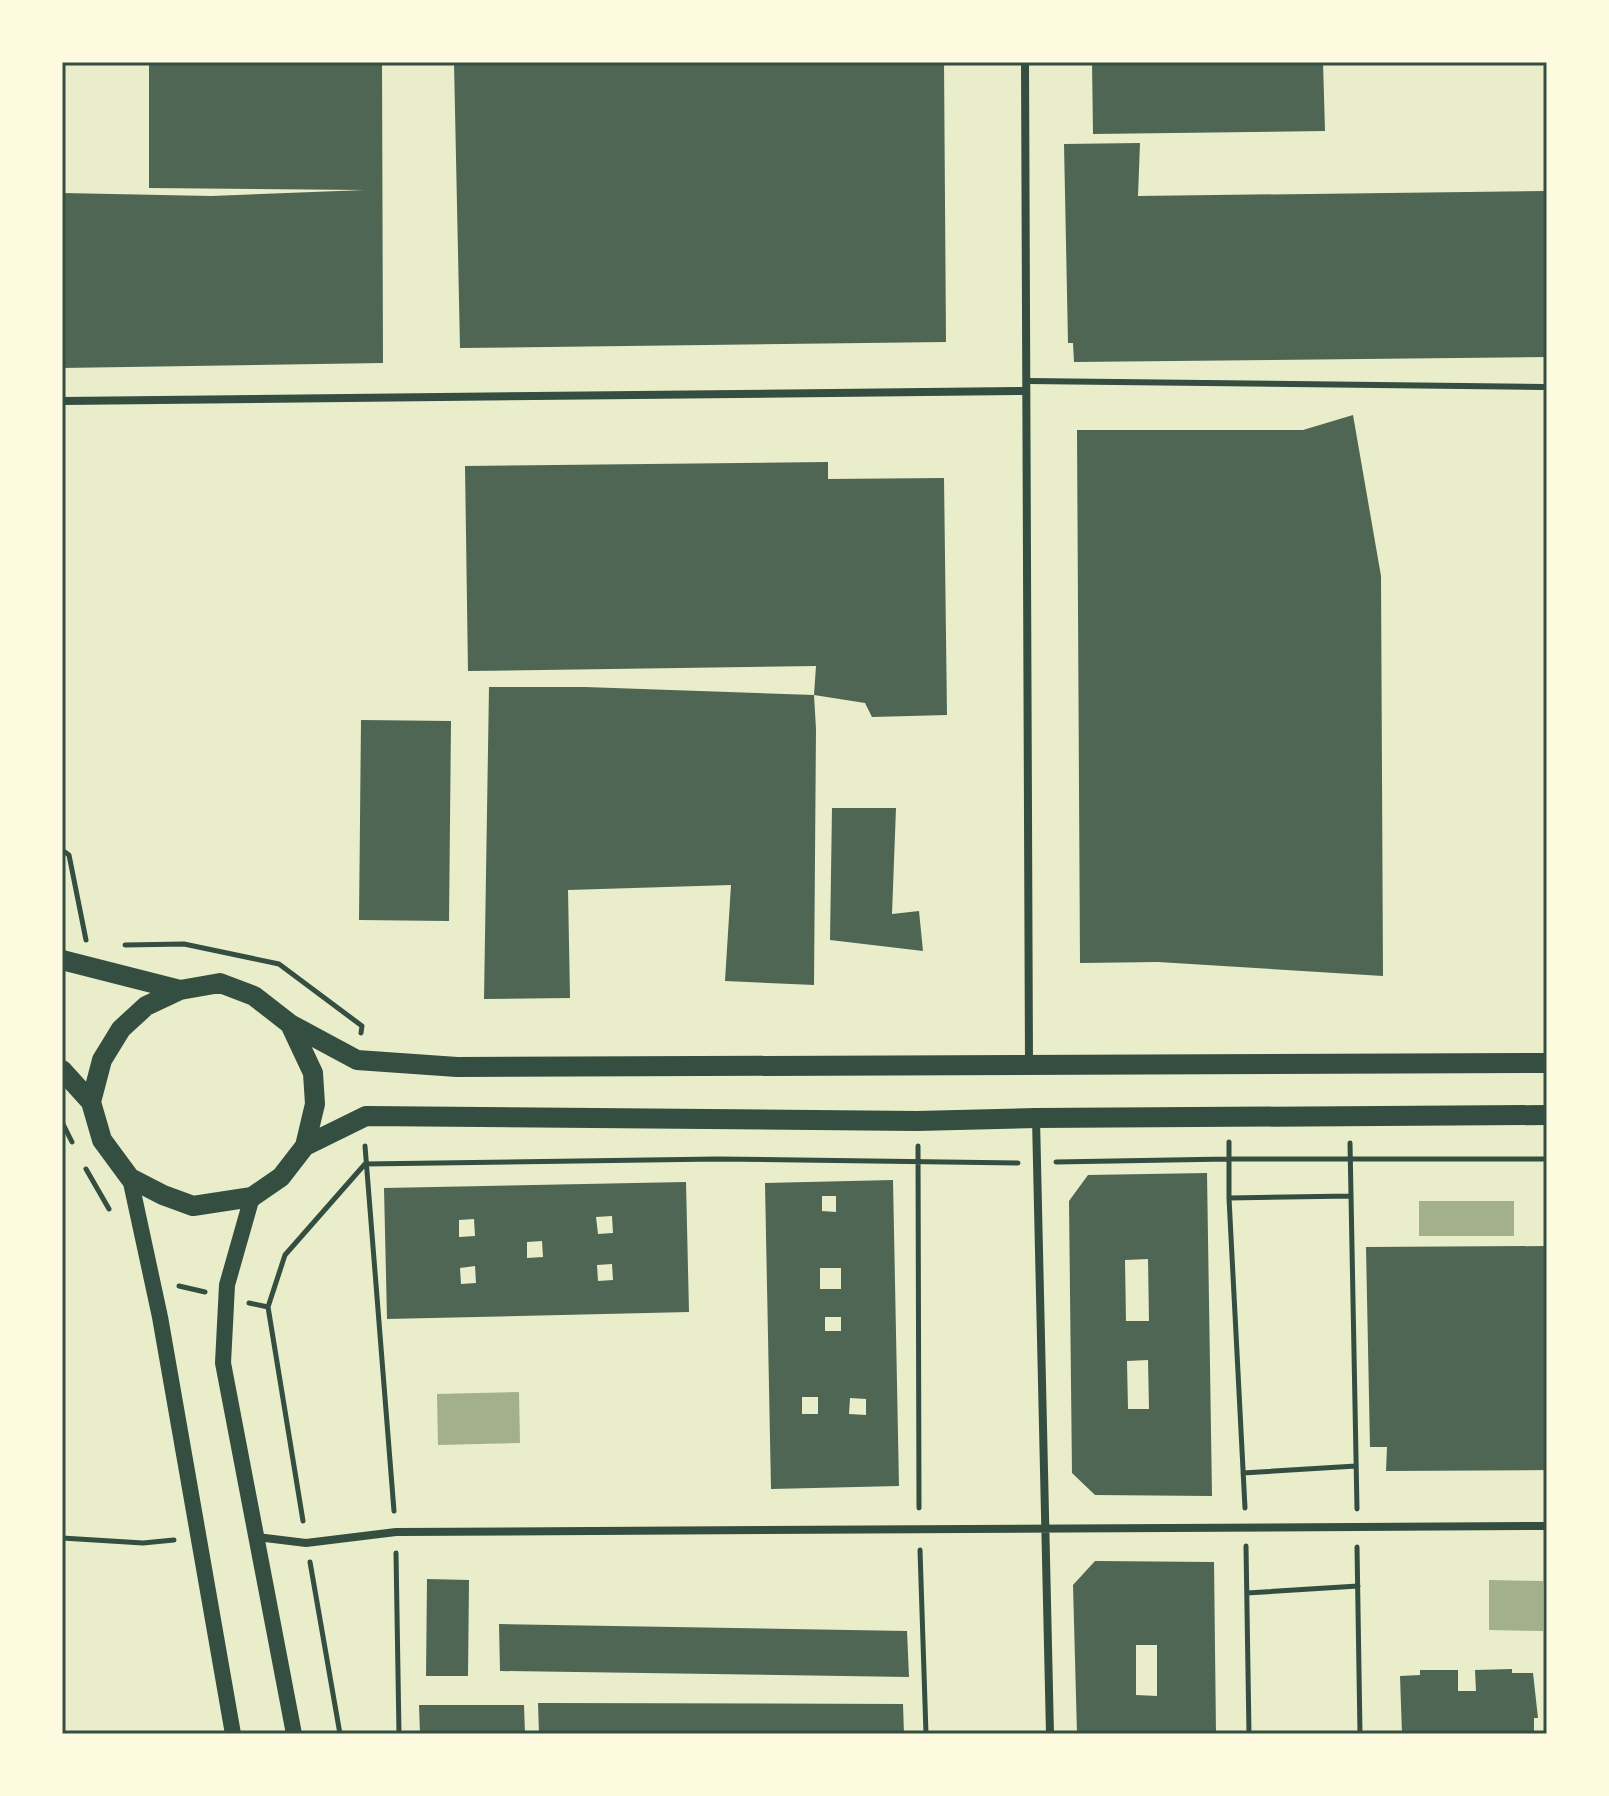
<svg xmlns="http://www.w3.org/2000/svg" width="1609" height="1796" font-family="Cabin,sans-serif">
	<rect width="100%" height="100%" fill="#e9edc9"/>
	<!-- water -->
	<path fill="#a3b18a" d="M 1419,1201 L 1514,1201 L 1514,1236 L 1419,1236 Z
		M 519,1392 L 520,1443 L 438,1445 L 437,1394 Z
		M 1489,1580 L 1543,1581 L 1543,1631 L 1489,1630 Z"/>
	<!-- building -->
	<path fill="#4f6655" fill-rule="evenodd" d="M 149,62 L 382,62 L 383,363 L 62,368 L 62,193 L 211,196 L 365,190 L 149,188 Z
		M 454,62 L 944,62 L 946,342 L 460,348 Z
		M 1092,62 L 1323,62 L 1325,131 L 1093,134 Z
		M 1140,143 L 1138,196 L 1547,191 L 1547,357 L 1074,362 L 1073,343 L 1068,343 L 1064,144 Z
		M 1353,415 L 1381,576 L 1383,976 L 1158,962 L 1080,963 L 1077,430 L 1303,430 Z
		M 828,462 L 828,479 L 944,478 L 947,715 L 872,717 L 865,703 L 814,695 L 816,666 L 468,671 L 465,466 Z
		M 489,687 L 585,687 L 814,695 L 816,729 L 814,985 L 725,981 L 731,885 L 568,890 L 570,998 L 484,999 Z
		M 361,720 L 451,721 L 449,921 L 359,920 Z
		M 832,808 L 896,808 L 892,914 L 919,911 L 923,951 L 830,940 Z
		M 1207,1173 L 1212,1496 L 1095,1495 L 1072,1473 L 1069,1201 L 1088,1175 ZM 1148,1259 L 1149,1321 L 1126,1321 L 1125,1260 ZM 1148,1360 L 1149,1409 L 1128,1409 L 1127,1361 Z
		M 893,1180 L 899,1486 L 771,1489 L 765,1183 ZM 822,1196 L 836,1196 L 836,1212 L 822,1211 ZM 820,1268 L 841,1268 L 841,1289 L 820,1289 ZM 825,1317 L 841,1317 L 841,1331 L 825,1331 ZM 802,1397 L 818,1397 L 818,1414 L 802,1414 ZM 850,1398 L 866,1399 L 866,1415 L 849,1414 Z
		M 686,1182 L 689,1312 L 387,1319 L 384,1188 ZM 612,1216 L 613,1233 L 598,1234 L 596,1217 ZM 474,1219 L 475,1236 L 459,1237 L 459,1220 ZM 542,1241 L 543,1257 L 527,1258 L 527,1242 ZM 612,1264 L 613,1280 L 598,1281 L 597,1265 ZM 475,1266 L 476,1283 L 461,1284 L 460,1268 Z
		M 1547,1246 L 1547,1470 L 1386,1471 L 1387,1447 L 1370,1447 L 1366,1247 Z
		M 1095,1561 L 1214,1562 L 1216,1734 L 1077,1734 L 1073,1585 ZM 1136,1645 L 1157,1645 L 1157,1696 L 1136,1695 Z
		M 427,1579 L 469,1580 L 468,1676 L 426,1676 Z
		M 499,1624 L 907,1631 L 909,1677 L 500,1671 Z
		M 1512,1669 L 1512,1673 L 1533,1673 L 1538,1718 L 1534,1718 L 1534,1734 L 1402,1734 L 1400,1676 L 1420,1675 L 1420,1670 L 1458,1670 L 1458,1691 L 1476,1691 L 1475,1670 Z
		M 538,1703 L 903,1704 L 904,1734 L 539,1734 Z
		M 419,1705 L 524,1705 L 525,1734 L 420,1734 Z"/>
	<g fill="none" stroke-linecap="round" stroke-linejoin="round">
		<!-- path -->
		<path stroke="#344e41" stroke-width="5" d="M 62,850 L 69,855 L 86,940
			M 125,945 L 184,944 L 279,964 L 362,1026 L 361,1033
			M 62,1122 L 72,1142
			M 1229,1142 L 1229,1198 L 1245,1508
			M 1350,1143 L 1357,1509
			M 365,1146 L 394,1511
			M 918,1146 L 919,1508
			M 1056,1162 L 1228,1159 L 1547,1159
			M 86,1169 L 109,1209
			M 1229,1198 L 1351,1196
			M 179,1286 L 205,1292
			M 249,1303 L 268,1307
			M 1243,1473 L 1356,1466
			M 303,1521 L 268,1307 L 285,1255 L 365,1164 L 717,1159 L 1018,1163
			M 62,1538 L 143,1543 L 174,1540
			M 1246,1546 L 1249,1734
			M 1357,1547 L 1360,1734
			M 920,1550 L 926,1734
			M 396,1553 L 399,1734
			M 310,1562 L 340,1734
			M 1247,1593 L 1358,1586"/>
		<!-- service -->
		<path stroke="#344e41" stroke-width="6" d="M 1027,381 L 1543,387"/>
		<!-- minor -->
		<path stroke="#344e41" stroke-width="8" d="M 1025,62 L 1029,1066
			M 62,401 L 1025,391
			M 1036,1119 L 1050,1734
			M 257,1537 L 306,1543 L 396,1532 L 1547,1526"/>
		<!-- secondary -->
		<path stroke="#344e41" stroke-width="16" d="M 130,1178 L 160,1317 L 233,1734
			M 252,1197 L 227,1285 L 223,1363 L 294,1734"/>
		<!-- primary -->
		<path stroke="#344e41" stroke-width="20" d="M 62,960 L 180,990
			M 290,1024 L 357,1060 L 457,1067 L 1547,1063
			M 62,1070 L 91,1102 L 102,1140 L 130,1178 L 163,1195 L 193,1206 L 252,1197 L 281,1177 L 305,1146 L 315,1104 L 313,1073 L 290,1024 L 254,996 L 220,983 L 180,990 L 146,1006 L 121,1029 L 102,1060 L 91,1102
			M 305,1146 L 366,1116 L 917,1121 L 1036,1118 L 1547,1115"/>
	</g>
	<!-- border -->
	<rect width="1609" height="1796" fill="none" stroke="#fefae0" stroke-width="128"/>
	<rect x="64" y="64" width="1481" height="1668" fill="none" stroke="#344e41" stroke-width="3"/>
</svg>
